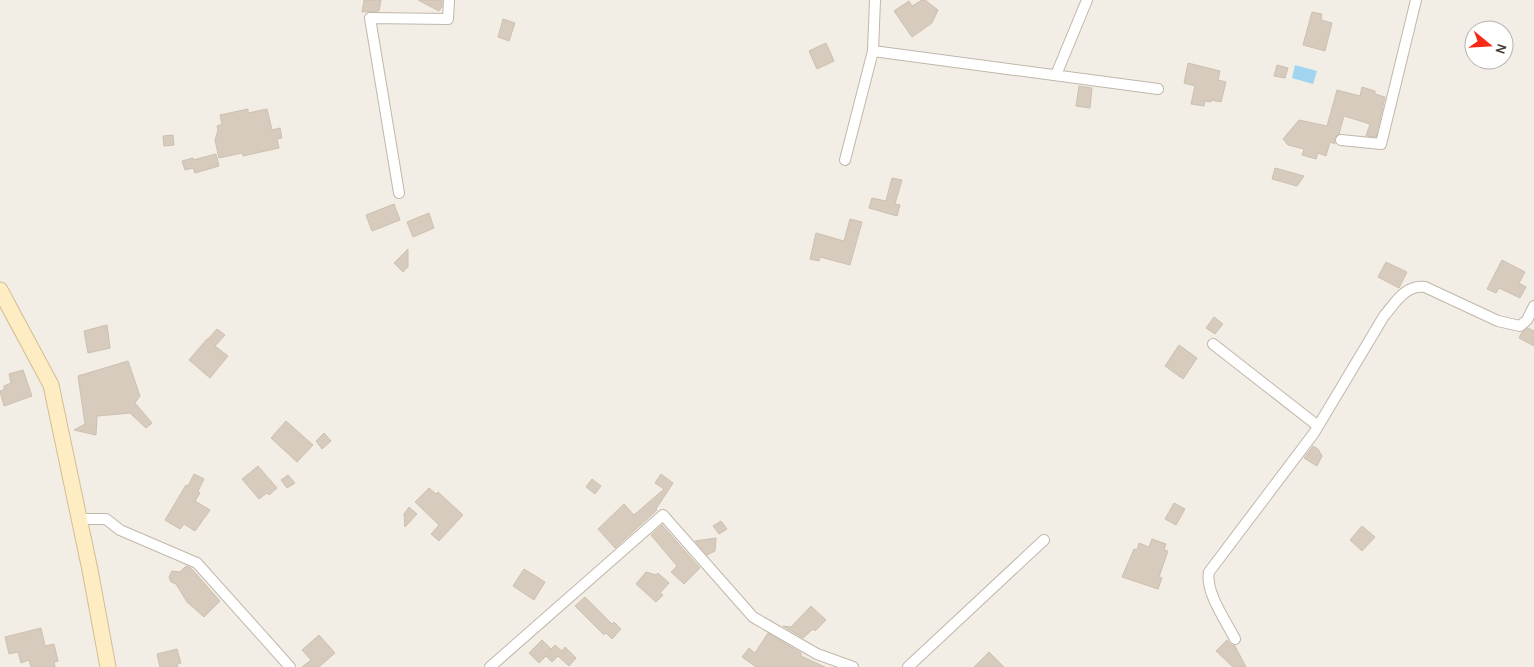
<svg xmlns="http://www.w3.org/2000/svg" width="1534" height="667" font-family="Karla,sans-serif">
	<rect width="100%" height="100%" fill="#f2ede5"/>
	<!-- water -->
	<path fill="#a1d5ef" d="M 1295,65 L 1317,71 L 1313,84 L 1292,78 Z"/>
	<!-- building -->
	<path fill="#d7cbbe" stroke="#cec0ae" d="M 364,0 L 381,0 L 379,11 L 362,12 Z
		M 418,0 L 442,0 L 442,7 L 439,11 Z
		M 922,0 L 925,0 L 938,10 L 932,23 L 912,37 L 894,11 L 909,1 L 912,6 Z
		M 1312,12 L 1322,14 L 1321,20 L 1332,23 L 1325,51 L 1303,45 Z
		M 503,19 L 515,23 L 509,41 L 498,37 Z
		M 826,43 L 834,61 L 817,69 L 809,51 Z
		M 1188,63 L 1220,71 L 1218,80 L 1226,82 L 1221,102 L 1211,100 L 1211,102 L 1205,101 L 1204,106 L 1191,104 L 1195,86 L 1184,83 Z
		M 1277,65 L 1288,68 L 1285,78 L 1274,76 Z
		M 1079,86 L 1092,88 L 1090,108 L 1076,106 Z
		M 1362,87 L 1375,91 L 1375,94 L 1385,97 L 1376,137 L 1366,136 L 1370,124 L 1344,116 L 1339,134 L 1336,136 L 1334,139 L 1335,144 L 1330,142 L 1326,156 L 1318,153 L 1316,159 L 1302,155 L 1304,149 L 1288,145 L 1283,139 L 1299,120 L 1327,126 L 1337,90 L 1360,96 Z
		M 248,109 L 248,113 L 267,109 L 272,130 L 280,128 L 282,138 L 277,139 L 279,148 L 243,156 L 242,153 L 219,158 L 215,140 L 218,130 L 217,126 L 222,124 L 220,115 Z
		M 173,135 L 174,145 L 164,146 L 163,136 Z
		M 216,154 L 219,166 L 195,173 L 193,168 L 185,170 L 182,161 L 193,158 L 193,160 Z
		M 1275,168 L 1304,176 L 1297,186 L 1272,179 Z
		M 892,178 L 902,180 L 895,204 L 900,205 L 897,216 L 869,208 L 872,198 L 886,201 Z
		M 394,204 L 400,220 L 372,231 L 366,215 Z
		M 429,213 L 434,228 L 413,237 L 407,222 Z
		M 850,219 L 862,222 L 850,265 L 820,257 L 819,261 L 810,259 L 816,233 L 844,241 Z
		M 408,249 L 408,267 L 403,272 L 394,263 Z
		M 1502,260 L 1525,272 L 1519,283 L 1526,287 L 1520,298 L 1499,288 L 1496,293 L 1487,289 Z
		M 1386,262 L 1407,272 L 1399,288 L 1378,277 Z
		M 1214,317 L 1223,324 L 1215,334 L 1206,328 Z
		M 107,325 L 110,348 L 88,353 L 84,331 Z
		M 1528,328 L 1534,331 L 1534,346 L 1519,338 L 1522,332 Z
		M 217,329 L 225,335 L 215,346 L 228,356 L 210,378 L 189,360 L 207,339 L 208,339 Z
		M 1179,345 L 1197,358 L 1183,379 L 1165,366 Z
		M 128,361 L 140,396 L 135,403 L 152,423 L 146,428 L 130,413 L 97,416 L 96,435 L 74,430 L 85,424 L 78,376 Z
		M 23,370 L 32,396 L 4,406 L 0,391 L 4,390 L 4,386 L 11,383 L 9,374 Z
		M 286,421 L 313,445 L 297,462 L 271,438 Z
		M 324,433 L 331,441 L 322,449 L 316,441 Z
		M 1313,446 L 1318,449 L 1322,456 L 1317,466 L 1304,458 Z
		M 258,466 L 277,488 L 269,495 L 267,493 L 259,499 L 242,479 Z
		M 194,474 L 204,479 L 198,491 L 200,493 L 195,501 L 210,510 L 195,531 L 184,524 L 180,529 L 165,520 L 186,485 L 188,486 Z
		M 661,474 L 673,483 L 656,509 L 657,510 L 615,548 L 598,529 L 624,504 L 634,515 L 664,489 L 655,483 Z
		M 288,475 L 295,483 L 287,488 L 281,480 Z
		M 592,479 L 601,486 L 595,494 L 586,487 Z
		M 429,488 L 436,494 L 438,492 L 463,515 L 439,541 L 431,534 L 439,525 L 415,502 Z
		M 1174,503 L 1185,509 L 1176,525 L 1165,519 Z
		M 409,507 L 417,514 L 405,527 L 404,514 Z
		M 721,521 L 727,529 L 719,534 L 713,526 Z
		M 662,525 L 700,568 L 684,584 L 671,572 L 677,566 L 651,535 Z
		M 1362,526 L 1375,537 L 1362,551 L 1350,540 Z
		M 716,538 L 715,551 L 707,555 L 695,541 Z
		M 1152,539 L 1166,544 L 1164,550 L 1168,551 L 1159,577 L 1162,578 L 1158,589 L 1122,577 L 1134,549 L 1137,550 L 1139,543 L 1149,547 Z
		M 186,566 L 191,568 L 220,601 L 204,617 L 187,602 L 176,584 L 171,582 L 169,577 L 172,571 L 180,572 Z
		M 524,569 L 545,582 L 534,600 L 513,586 Z
		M 646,572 L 656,575 L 658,573 L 669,583 L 660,593 L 663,595 L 656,602 L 636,584 Z
		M 585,597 L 612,624 L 614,622 L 621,629 L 612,639 L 606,633 L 604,635 L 575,606 Z
		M 811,606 L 826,620 L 815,631 L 813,629 L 803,638 L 783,626 L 791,627 Z
		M 41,628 L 45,646 L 54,644 L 58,661 L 54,662 L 55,667 L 31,667 L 29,660 L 21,663 L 18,652 L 9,654 L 5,637 Z
		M 768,633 L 801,653 L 801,656 L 825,667 L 756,667 L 742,657 L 749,648 L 755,653 Z
		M 319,635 L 335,653 L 319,667 L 302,667 L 311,660 L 302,650 Z
		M 542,640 L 551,649 L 555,645 L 562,651 L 565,647 L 576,658 L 569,666 L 558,656 L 552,662 L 546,656 L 539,663 L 529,653 Z
		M 1227,640 L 1231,645 L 1235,646 L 1246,667 L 1233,667 L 1216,651 Z
		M 177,649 L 181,663 L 177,664 L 178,667 L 160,667 L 157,654 Z
		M 989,652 L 1004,667 L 974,667 Z"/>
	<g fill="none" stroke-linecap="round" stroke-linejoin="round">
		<!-- street casing -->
		<g stroke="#c1b7ab" stroke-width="12">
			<path id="street" d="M 873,51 L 1158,89
				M 1056,75 L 1087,0
				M 1341,140 L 1381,144 L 1416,0
				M 845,160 L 873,51 L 875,0
				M 399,193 L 370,18 L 448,19 L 449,0
				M 1213,344 L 1318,426
				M 79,519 L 106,519 L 120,530 L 197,563 L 290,667
				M 1235,639 C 1226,621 1205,592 1209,572 L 1314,433 L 1384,316 C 1395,303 1406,284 1425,287 L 1498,321 L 1520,326 L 1527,320 L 1534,306
				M 490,667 L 663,515 L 753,617 L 817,654 L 853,667
				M 908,667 L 1044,540"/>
		</g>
		<!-- secondary casing -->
		<g stroke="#d2be95" stroke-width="17">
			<path id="secondary" d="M 0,290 L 51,385 L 90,570 L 108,667"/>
		</g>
		<!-- street -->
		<use href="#street" stroke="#fff" stroke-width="10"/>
		<!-- secondary -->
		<use href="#secondary" stroke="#feecc3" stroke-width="15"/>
	</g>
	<!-- north arrow -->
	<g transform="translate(1489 45) rotate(108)"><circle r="24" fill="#ffffff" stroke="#b5b1ae"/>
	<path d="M0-4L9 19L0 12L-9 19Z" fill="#f82917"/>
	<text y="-8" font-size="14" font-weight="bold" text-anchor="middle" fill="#453d35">N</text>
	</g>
</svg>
